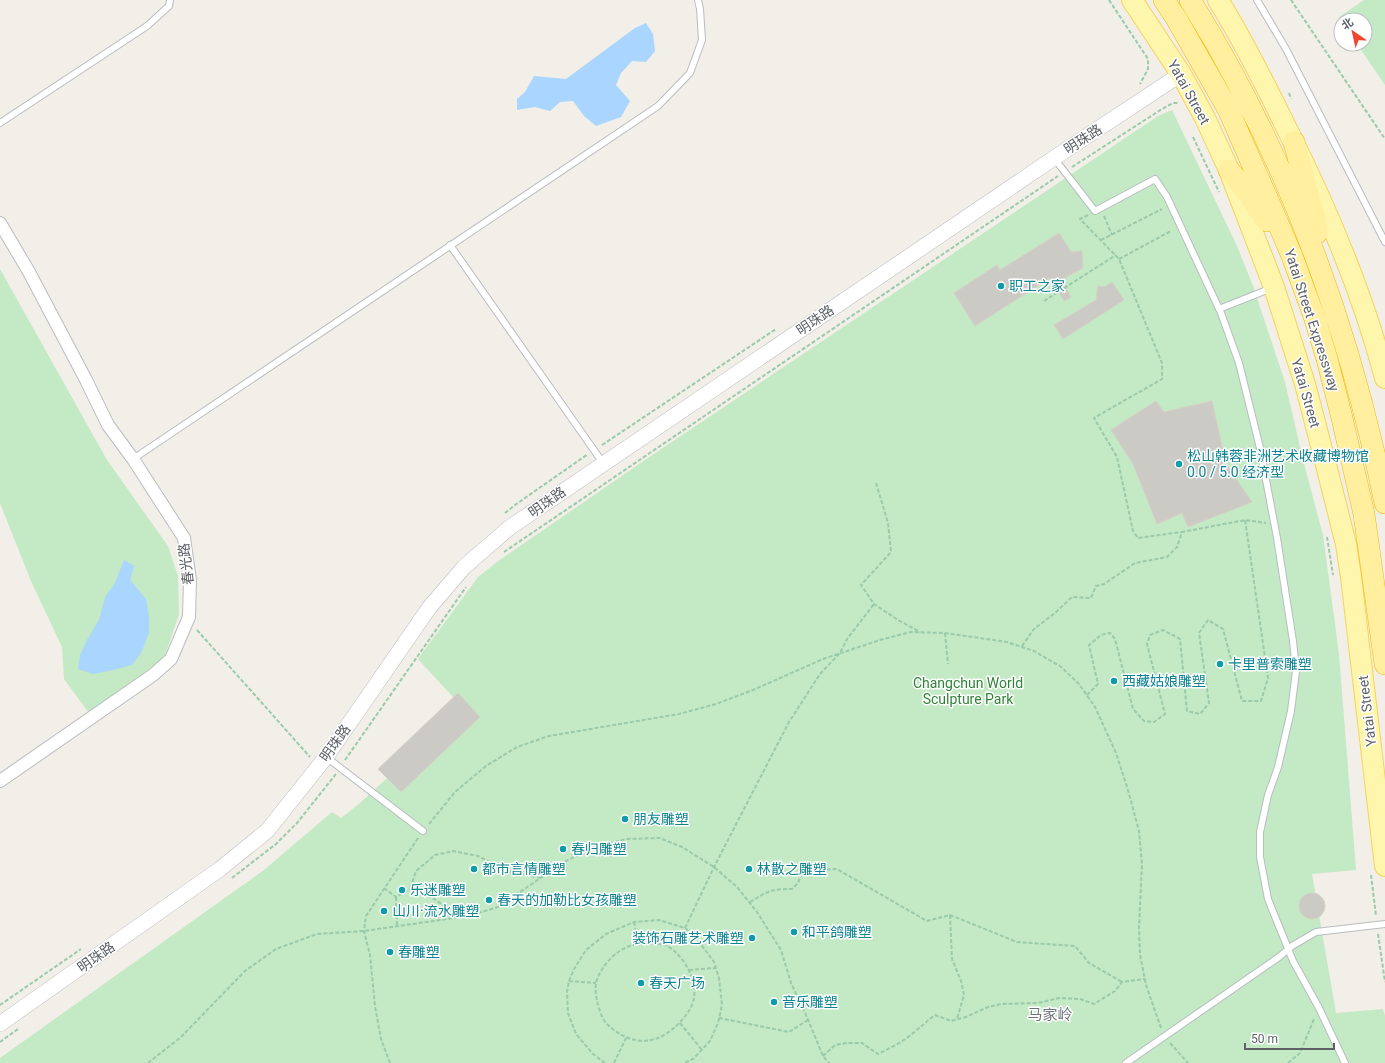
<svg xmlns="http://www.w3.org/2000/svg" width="1385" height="1063" font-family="Roboto,'Noto Sans SC',sans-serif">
	<rect width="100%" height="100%" fill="#f1efe7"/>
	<!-- green -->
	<path fill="#c3e9c5" d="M 1364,0 L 1385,0 L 1385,85 L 1357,44 L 1365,44 L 1365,20 L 1341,20 L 1339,17 Z
		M 1172,110 L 1237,246 L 1253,286 L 1285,382 L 1303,460 L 1323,535 L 1339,654 L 1356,870 L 1312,874 L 1336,1013 L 1383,1009 L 1385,1016 L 1385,1063 L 0,1063 L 0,1058 L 264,870 L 332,812 L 341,818 L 360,803 L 463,708 L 418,659 L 478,577 L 501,559 L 648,458 L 1158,116 Z
		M 0,269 L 107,460 L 168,546 L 178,576 L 179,614 L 164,658 L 89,713 L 64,679 L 62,647 L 31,581 L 0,503 Z"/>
	<!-- water -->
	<path fill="#a9d5ff" d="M 646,23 L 653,34 L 655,51 L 646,62 L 632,61 L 621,73 L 616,85 L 630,101 L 621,117 L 596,126 L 584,116 L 573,101 L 560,102 L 550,111 L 535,107 L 517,110 L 517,99 L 525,92 L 534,76 L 566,79 L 635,28 Z
		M 124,560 L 134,566 L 130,580 L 146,599 L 149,617 L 149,633 L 141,653 L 132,665 L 113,670 L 93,674 L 78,669 L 80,655 L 87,640 L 99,620 L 105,597 L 115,583 Z"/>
	<!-- building -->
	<path fill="#cccac4" stroke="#d6d1c5" d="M 1059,233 L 1071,252 L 1082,251 L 1083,268 L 1061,280 L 1071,297 L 1064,301 L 1050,278 L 975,326 L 954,293 L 997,265 L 1000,270 Z
		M 1112,282 L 1124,300 L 1063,339 L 1054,325 L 1096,300 L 1098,286 L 1104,287 Z
		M 1156,401 L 1164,412 L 1212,401 L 1226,464 L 1252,502 L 1188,527 L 1182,513 L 1157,524 L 1133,464 L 1111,430 Z
		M 458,693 L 480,717 L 401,792 L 378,769 Z
		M1299 906a13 13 0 1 1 26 0a13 13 0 1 1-26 0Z"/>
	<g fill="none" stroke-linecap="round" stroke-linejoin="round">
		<!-- service casing -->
		<g stroke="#b9bcc1" stroke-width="8">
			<path id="service" d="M 1257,0 L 1286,49 L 1385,242
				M 0,123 L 147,26 L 169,6 L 170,0
				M 1054,158 L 1095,211 L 1155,179 L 1167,197 L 1221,313 L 1239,363 L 1260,448 L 1277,538 L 1293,641 L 1296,671 L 1291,711 L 1278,767 L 1268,795 L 1260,832 L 1260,857 L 1268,899 L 1293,961 L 1319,1008 L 1345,1063
				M 450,245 L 603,463
				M 1219,309 L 1272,288
				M 133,459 L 658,106 L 690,73 L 702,40 L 700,9 L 698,0
				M 326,757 L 423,831
				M 1126,1063 L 1279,957 L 1292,946 L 1316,932 L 1385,924"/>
		</g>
		<!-- minor casing -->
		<g stroke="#b9bcc1" stroke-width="14">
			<path id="minor" d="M 0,223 L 29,272 L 86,380 L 108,425 L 133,459 L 184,538 L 190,580 L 189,617 L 171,659 L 153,675 L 0,781"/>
		</g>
		<!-- tertiary casing -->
		<g stroke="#b9bcc1" stroke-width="16">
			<path id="tertiary" d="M 0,1024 L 220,869 L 267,831 L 326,757 L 429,608 L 464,567 L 509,528 L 1054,158 L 1181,74"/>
		</g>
		<!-- primary casing -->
		<g stroke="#f7d25a" stroke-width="22">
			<path id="primary" d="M 1132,0 L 1181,74 L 1205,118 L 1229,170 L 1274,287 L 1305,384 L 1325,461 L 1346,544 L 1351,577 L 1385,866
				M 1218,0 C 1243,40 1264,82 1285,125 C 1326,206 1362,290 1385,378"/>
		</g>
		<!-- trunk casing -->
		<g stroke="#f8b600" stroke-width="22">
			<path id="trunk" d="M 1164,0 L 1176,18 L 1228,109 L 1268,200 L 1292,256 L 1315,319 L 1327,359 L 1342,418 L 1364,514 L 1385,664
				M 1190,0 C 1286,154 1349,325 1385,503
				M 1294,142 L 1316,224 L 1317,233
				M 1229,170 L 1247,192 L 1267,221"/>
		</g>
		<!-- path -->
		<path stroke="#9bcaab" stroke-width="2" stroke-dasharray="4 2" stroke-linecap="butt" d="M 1109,0 L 1148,59 L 1148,69 L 1140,84
			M 1291,0 L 1385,139
			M 1289,93 L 1291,99
			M 1193,137 L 1219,192
			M 1072,167 L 1162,109 L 1173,103 L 1179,103
			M 1088,215 L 1080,219 L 1119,259 L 1162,363 L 1162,379 L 1094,418 L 1117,457 L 1133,531 L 1138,538 L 1182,532
			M 1104,216 L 1112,235
			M 1101,240 L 1162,209
			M 1119,259 L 1171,231
			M 1044,301 L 1116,255
			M 602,445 L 776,329
			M 876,483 L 888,523 L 891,552 L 861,585 L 874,604 L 898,620 L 920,632
			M 505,513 L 515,505 L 588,454
			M 1327,537 L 1333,575
			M 504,552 L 1058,176
			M 197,630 L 310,757
			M 945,633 L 948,664
			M 1022,646 L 1034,629 L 1055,613 L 1072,597 L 1091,598 L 1096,586 L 1104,584 L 1135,563 L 1167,557 L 1177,547 L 1182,532 L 1245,520 L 1266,523
			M 1087,695 L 1098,684 L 1089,645 L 1101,635 L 1110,633 L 1115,639 L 1133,709 L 1144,721 L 1154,722 L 1165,714 L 1147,644 L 1150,635 L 1163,630 L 1180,639 L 1187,711 L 1200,714 L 1209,703 L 1199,633 L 1208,620 L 1223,629 L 1242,701 L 1261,701 L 1268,678 L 1245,520
			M 345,760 L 466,587
			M 429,824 L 455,792 L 486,766 L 517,747 L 549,736 L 679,714 L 716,704 L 753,690 L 823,659 L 880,640 L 911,632 L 945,633 L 1007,642 L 1034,651 L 1060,666 L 1079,684 L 1095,707 L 1116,753 L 1128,790 L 1139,831 L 1142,864 L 1139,928 L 1140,955 L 1146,985 L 1161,1028
			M 1371,875 L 1376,916
			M 232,878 L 276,844 L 297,823 L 336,774
			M 384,888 L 396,897 L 410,889
			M 396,897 L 397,926
			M 750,902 C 768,891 771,889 792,889 L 798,883 L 803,871 L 837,869 L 927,921 L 950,915 L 1017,942 L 1075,946 L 1089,963 L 1122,982
			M 950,915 L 952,959 L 961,981 L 964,995 L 957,1019
			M 452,918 C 441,899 430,896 410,889 L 416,871 L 435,855 L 453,851 L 478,856 L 507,871 L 541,878
			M 634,922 L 639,944
			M 685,928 L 714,867 L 789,722 L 820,674 L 840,653 L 847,639 L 874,604
			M 1378,934 L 1385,982
			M 651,943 C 657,944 664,944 669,947 C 685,957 699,983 693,1002 C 691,1009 685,1017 680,1022 C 658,1046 632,1047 608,1025 C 602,1020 599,1009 597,1001 C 596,995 595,989 596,983 C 600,968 613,953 627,947 C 635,944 643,944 651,943 Z
			M 689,970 L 715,968
			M 569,981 L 596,983
			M 0,1005 L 81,949
			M 719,1018 L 789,1032 L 808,1020
			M 680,1023 L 702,1050
			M 0,1042 L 18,1029
			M 1170,1043 L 1188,1063
			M 823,1056 L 835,1045 L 847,1043 L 862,1043 L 878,1054 C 890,1048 903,1042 913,1033 C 921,1027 927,1021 935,1015 L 951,1021 L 966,1017 L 988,1007 L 1001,1004 L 1038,1003 L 1059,998 L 1080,999 L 1094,1004 L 1115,991 L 1122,982 L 1145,979
			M 148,1063 L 181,1037 L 245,971 L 276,949 L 317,934 L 364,931 L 468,916 L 498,907 L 564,862 L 592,848 L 626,839 L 660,838 L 682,847 L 714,867 L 737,887 L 757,912 L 781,950 L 791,983 L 806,1015 L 823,1056 L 829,1063
			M 390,1063 L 381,1039 L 375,1006 L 370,955 L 364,931 L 366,916 L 418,838
			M 605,1063 L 593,1054 L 576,1034 L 568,1013 L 567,992 L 569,981 L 574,969 L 586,950 L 606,934 L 634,922 L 659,920 L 685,928 L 697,939 L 714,962 L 719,978 L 722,1005 L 718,1023 L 710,1041 L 693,1059 L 684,1063
			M 614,1063 L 626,1038
			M 1288,1063 L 1300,1053 L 1314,1019"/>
		<!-- service -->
		<use href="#service" stroke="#fff" stroke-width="6"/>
		<!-- minor -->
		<use href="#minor" stroke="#fff" stroke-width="12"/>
		<!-- tertiary -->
		<use href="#tertiary" stroke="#fff" stroke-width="15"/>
		<!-- primary -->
		<use href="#primary" stroke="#fff6ae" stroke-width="20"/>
		<!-- trunk -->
		<use href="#trunk" stroke="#ffef9f" stroke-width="21"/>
	</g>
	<!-- markers -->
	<g fill="#0f9aa8" stroke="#fff" stroke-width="1.5">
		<circle cx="1001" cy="286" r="4"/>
		<circle cx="1179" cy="464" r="4"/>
		<circle cx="1220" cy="664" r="4"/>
		<circle cx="1114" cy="681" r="4"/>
		<circle cx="625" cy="819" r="4"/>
		<circle cx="563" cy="849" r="4"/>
		<circle cx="474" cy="869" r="4"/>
		<circle cx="749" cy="869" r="4"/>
		<circle cx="402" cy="890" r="4"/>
		<circle cx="489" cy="900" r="4"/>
		<circle cx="384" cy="911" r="4"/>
		<circle cx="794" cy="932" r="4"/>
		<circle cx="752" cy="938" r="4"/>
		<circle cx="390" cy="952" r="4"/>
		<circle cx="641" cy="983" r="4"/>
		<circle cx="774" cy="1002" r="4"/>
	</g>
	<g text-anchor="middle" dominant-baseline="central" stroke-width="3" stroke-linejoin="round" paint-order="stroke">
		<!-- street labels -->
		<g font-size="14" fill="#5e6268" stroke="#fff">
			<text transform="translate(1189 92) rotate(61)">Yatai Street</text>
			<text transform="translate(1083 139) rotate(-33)">明珠路</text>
			<text transform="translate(815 320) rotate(-34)">明珠路</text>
			<text transform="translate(1312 320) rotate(72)">Yatai Street Expressway</text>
			<text transform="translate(1306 393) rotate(74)">Yatai Street</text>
			<text transform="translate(547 502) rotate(-35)">明珠路</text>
			<text transform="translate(186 564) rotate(-97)">春光路</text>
			<text transform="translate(1367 711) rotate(-97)">Yatai Street</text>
			<text transform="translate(335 743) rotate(-55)">明珠路</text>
			<text transform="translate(96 957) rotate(-35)">明珠路</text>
		</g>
		<!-- culture labels -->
		<g font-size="14" fill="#0d838f" stroke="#fff" text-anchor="start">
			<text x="1009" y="286">职工之家</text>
			<text x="1187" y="456">松山韩蓉非洲艺术收藏博物馆<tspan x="1187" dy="16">0.0 / 5.0 经济型</tspan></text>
			<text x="1228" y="664">卡里普索雕塑</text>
			<text x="1122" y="681">西藏姑娘雕塑</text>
			<text x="633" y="819">朋友雕塑</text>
			<text x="571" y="849">春归雕塑</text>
			<text x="482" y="869">都市言情雕塑</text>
			<text x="757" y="869">林散之雕塑</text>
			<text x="410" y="890">乐迷雕塑</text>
			<text x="497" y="900">春天的加勒比女孩雕塑</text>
			<text x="392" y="911">山川·流水雕塑</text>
			<text x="802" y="932">和平鸽雕塑</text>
			<text x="744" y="938" text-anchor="end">装饰石雕艺术雕塑</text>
			<text x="398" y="952">春雕塑</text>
			<text x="649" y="983">春天广场</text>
			<text x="782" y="1002">音乐雕塑</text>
		</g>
		<!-- park labels -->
		<g font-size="14" fill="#318339" stroke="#fff">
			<text x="968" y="683">Changchun World<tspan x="968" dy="16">Sculpture Park</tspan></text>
		</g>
		<!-- neighbourhood labels -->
		<g font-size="15" fill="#6f747a" stroke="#fff">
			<text x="1050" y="1015">马家岭</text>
		</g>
	</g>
	<!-- north arrow -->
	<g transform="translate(1353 32) rotate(326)"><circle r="19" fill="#ffffff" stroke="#bfc0c3"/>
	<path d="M0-3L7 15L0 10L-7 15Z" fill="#f0462d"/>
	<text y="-6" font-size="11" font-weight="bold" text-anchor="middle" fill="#5e6268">北</text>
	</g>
	<!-- scale -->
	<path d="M1245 1043v6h89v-6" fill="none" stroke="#5e6268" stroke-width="2"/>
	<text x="1251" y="1043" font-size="12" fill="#5e6268" stroke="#ffffff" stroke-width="3" paint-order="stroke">50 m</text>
</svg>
